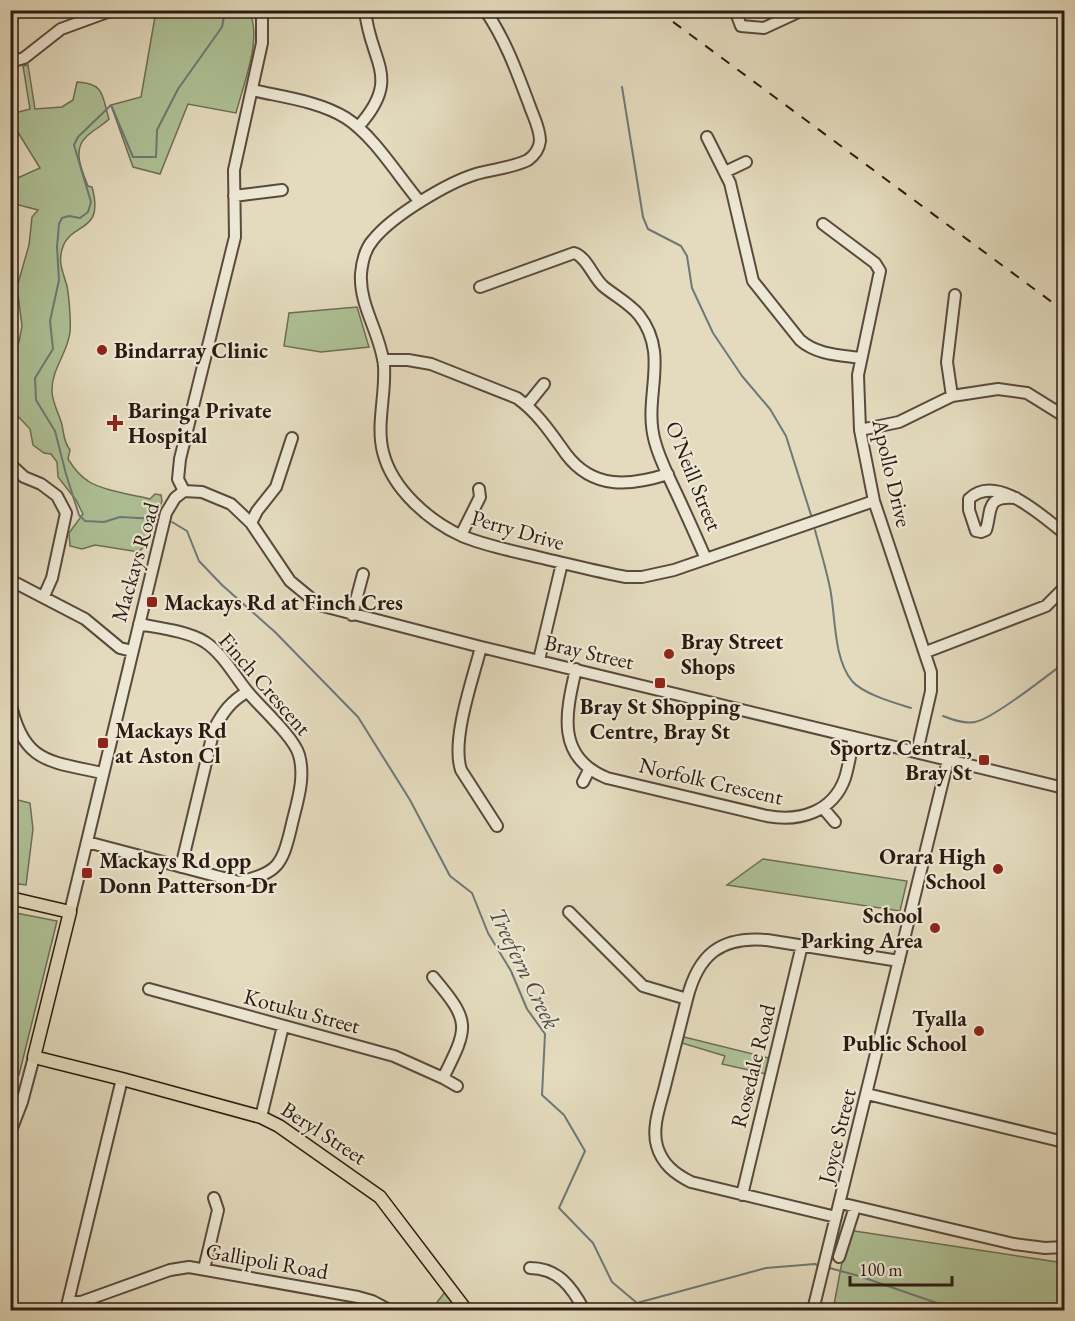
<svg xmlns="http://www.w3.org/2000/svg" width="1075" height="1321" font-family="'EB Garamond',serif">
	<rect width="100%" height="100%" fill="#e4dbbe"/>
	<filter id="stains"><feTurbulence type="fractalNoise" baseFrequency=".00333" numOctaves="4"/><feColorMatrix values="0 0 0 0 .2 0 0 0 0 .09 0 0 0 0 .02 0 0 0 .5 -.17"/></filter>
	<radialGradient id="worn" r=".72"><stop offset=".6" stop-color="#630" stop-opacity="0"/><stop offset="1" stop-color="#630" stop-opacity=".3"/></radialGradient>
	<!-- green -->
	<path fill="#aec196" stroke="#6c6e54" stroke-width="1.5" d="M 156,11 L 249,11 C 263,38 243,85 236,113 L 188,104 L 160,174 L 133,167 L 111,105 L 141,97 Z
		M 28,65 L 35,109 L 62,107 L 73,100 L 77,82 C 106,83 102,98 109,119 C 102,126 93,130 86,137 C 72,150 82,171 88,186 L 92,187 C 106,238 66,219 61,254 C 59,265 64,275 67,286 C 69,297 71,321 70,332 C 68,352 52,369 52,389 C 51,401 59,413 62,425 C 64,435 64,442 70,450 L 68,459 C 73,467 80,476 88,481 C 101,490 133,495 150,499 L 155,494 L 161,495 L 162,501 L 155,521 L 149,531 L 147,543 L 139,552 L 95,545 L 82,549 L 70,546 L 69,533 L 83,514 L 76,500 L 58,477 L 57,462 L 51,454 L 44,453 L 33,445 L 30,429 L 11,409 L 11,356 L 19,342 L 22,326 L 17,287 L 29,245 L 32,217 L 38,210 L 11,203 L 11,181 L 40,168 L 11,121 L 11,114 L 30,109 L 23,66 Z
		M 357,307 L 369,347 L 321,352 L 284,346 L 289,313 Z
		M 10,798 L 30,803 L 33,829 L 26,885 L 11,883 Z
		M 763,859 L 907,881 L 900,911 L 727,885 Z
		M 11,912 L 57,921 L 19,1075 L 11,1073 Z
		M 684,1037 L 769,1058 L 766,1074 L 722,1064 L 725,1056 L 682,1043 Z
		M 848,1230 L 1064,1263 L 1064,1310 L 833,1310 Z
		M 445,1292 L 457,1310 L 431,1310 Z"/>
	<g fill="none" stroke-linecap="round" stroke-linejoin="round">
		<!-- stream -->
		<path stroke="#6c7976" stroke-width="2" d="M 622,87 L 643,217 L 648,229 L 681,246 L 687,256 L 692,288 L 713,333 L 742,376 L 770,409 L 786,436 L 811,515
			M 157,519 L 120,517 L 104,522 L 85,521 L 79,515 L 66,474 L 55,431 L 36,400 L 35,378 L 53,349 L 50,321 L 59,280 L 57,247 L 59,224 L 62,218 L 69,216 L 80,218 L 88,212 L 91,202 L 74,145 L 78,137 L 111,105 L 133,157 L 156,157 L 157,130 L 178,89 L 222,27 L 225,10
			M 172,522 L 187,531 L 199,561 L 222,585 L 275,632 L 358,717 L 410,800 L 450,876 L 472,893 L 488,933 L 511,971 L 527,1009 L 545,1034 L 542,1095 L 564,1115 L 585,1151 L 559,1208 L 593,1243 L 612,1282 L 637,1303 L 766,1268 L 815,1264 L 820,1266
			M 815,530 C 820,549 826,568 830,588 C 836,618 833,657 852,681 C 863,694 895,703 911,708
			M 943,716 C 953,720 964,724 975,722 C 993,719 1047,676 1064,663
			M 826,1267 L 859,1276 L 957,1310"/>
		<!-- minor casing -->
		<g stroke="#594a3c" stroke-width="14">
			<path id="minor" d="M 485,10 C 505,39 517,72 529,104 C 533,116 540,128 540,141 C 539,149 535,155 528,160 C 512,168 493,169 476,174 C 447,183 392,216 373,240 C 365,249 362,262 361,274 C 359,306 381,334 384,366 C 386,394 376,425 383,452 C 392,489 429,521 462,536 C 489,547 518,552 546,559 C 572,565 599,572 626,577 L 642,577 L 674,570 L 874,501
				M 735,10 L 741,26 L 764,28 L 803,10
				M 10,62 L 24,58 L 61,29 L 113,10
				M 252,90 C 282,97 319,101 346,118 C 374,136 398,176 420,202
				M 358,127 C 403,77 370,63 365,10
				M 707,137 L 730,183 L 753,281 L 800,340 C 817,355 840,355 861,358
				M 725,172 L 746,162
				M 234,196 L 282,190
				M 823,224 L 875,263 L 880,271 L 858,375 L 860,430 L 874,501 L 931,672 L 931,691 L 917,752
				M 480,287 L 574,253 C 586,256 593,277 603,286 C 615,296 629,303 639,315 C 671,356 642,397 655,442 C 659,457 666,471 672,484 C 684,509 695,534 706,559
				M 383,360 L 408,360 L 431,364 L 517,398 C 538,413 551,433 566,454 C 593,490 630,486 668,474
				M 952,396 L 947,362 L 955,295
				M 527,405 L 544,384
				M 860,430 L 899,422 L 952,396 L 998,389 L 1027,393 L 1064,416
				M 10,464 L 24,477 L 41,484 L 57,496 L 66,513 L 52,578 L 44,596
				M 184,491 L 202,492 L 231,504 L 251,523 L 290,581 L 319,605 L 481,647 L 1064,788
				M 184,491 L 178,479 L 180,459 L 235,237 L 234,170 L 262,43 L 262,18 L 258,10
				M 1016,498 C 985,495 992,511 986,530 L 981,532 L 976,531 L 969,510 L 969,499 C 996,472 1043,517 1064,533
				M 251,523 L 257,511 L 276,487 L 292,438
				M 461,535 L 480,497 L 479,489
				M 10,580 L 85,619 L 120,648 L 132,651
				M 352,615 L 363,574
				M 481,647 C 473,679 451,739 461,770 L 497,826
				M 926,652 L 1046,606 L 1064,588
				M 539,660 L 562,563
				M 576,669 C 566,712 555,757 607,778 L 767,816 C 800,822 833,812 845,778 C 849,765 851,750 854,737
				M 10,701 C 23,763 48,761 102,773
				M 583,782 L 589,770
				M 823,808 L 835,822
				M 87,842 L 239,882 C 278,873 282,865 291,828 C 296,805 306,779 299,755 C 294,737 260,707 247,691 C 234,675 223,654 205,642 C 187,631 160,628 139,624
				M 181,867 L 214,729 C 223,712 231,701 247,692
				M 70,912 L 166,513 L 175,498 L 184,491
				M 569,912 L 643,986 L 687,999
				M 149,989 L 394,1056 L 443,1078 C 469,1026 471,1022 433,977
				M 443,1078 L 457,1086
				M 867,1094 L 1064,1142
				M 261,1117 L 283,1026
				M 10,1133 L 22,1102 L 34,1057
				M 742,1195 L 802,945
				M 840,1203 L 1014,1244 L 1045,1248 L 1064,1247
				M 836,1217 L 691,1182 C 675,1174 662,1164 657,1146 C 651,1126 662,1101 666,1082 C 673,1054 680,1027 687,999 C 698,955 720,936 767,940 L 899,961
				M 839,1257 L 855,1207
				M 530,1268 C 558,1268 572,1287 584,1310
				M 204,1269 L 218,1210 L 214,1198
				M 68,1302 L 81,1302 L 170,1270 L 189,1267 L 358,1297 L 372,1301 L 389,1310
				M 66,1310 L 122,1079
				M 813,1310 L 948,760"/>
		</g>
		<!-- major casing -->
		<g stroke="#2b1a11" stroke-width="15">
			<path id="major" d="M 10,898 L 70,912 L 34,1057 L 122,1079 L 261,1117 L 279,1126 L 380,1197 L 466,1310"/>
		</g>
		<!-- minor -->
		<use href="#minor" stroke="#ede8d5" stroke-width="10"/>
		<!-- major -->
		<use href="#major" stroke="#e4dbbe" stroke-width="12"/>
		<!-- rail -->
		<path stroke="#2b1a11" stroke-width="2" stroke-dasharray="10 10" stroke-linecap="butt" d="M 657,10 L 1064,311"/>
	</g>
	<!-- markers -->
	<g fill="#8f2418" stroke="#ede8d5" stroke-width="2">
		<circle cx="102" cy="350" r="6"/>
		<path d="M112 414h6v6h6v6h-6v6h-6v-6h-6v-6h6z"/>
		<rect x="146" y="596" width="12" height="12" rx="3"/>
		<circle cx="669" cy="654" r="6"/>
		<rect x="654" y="677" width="12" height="12" rx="3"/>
		<rect x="97" y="737" width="12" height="12" rx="3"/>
		<rect x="978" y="754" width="12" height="12" rx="3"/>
		<circle cx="998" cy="869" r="6"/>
		<rect x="81" y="867" width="12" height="12" rx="3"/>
		<circle cx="935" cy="928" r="6"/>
		<circle cx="979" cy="1031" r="6"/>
	</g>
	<g text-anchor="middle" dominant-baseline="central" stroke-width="4.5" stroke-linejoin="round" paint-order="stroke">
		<!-- poi labels -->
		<g font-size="22" font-weight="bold" fill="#2b1a11" stroke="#ede8d5" text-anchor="start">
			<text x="114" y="350">Bindarray Clinic</text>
			<text x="128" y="410">Baringa Private<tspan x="128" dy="25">Hospital</tspan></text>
			<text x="164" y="602">Mackays Rd at Finch Cres</text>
			<text x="681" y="641">Bray Street<tspan x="681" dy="25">Shops</tspan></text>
			<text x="660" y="706" text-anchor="middle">Bray St Shopping<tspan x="660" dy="25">Centre, Bray St</tspan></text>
			<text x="115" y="730">Mackays Rd<tspan x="115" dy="25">at Aston Cl</tspan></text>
			<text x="972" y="747" text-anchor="end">Sportz Central,<tspan x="972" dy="25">Bray St</tspan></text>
			<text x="986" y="856" text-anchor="end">Orara High<tspan x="986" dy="25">School</tspan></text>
			<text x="99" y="860">Mackays Rd opp<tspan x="99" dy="25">Donn Patterson Dr</tspan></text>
			<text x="923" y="915" text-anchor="end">School<tspan x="923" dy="25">Parking Area</tspan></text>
			<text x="967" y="1018" text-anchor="end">Tyalla<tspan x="967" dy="25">Public School</tspan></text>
		</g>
		<!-- street labels -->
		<g font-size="22" fill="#2b1a11" stroke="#ede8d5">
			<text transform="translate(892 473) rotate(77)">Apollo Drive</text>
			<text transform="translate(694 476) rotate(68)">O'Neill Street</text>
			<text transform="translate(518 530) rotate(16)">Perry Drive</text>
			<text transform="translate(135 562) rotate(-74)">Mackays Road</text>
			<text transform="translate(589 652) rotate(13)">Bray Street</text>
			<text transform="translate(265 684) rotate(49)">Finch Crescent</text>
			<text transform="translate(711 781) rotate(13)">Norfolk Crescent</text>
			<text transform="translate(302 1011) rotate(15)">Kotuku Street</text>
			<text transform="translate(753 1066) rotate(-76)">Rosedale Road</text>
			<text transform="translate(324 1133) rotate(33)">Beryl Street</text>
			<text transform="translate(837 1136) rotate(-76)">Joyce Street</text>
			<text transform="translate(267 1261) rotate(10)">Gallipoli Road</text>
		</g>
		<!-- water labels -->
		<g font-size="24" font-style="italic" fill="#4c4a44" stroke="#ede8d5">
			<text transform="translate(525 968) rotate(64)">Treefern Creek</text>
		</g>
	</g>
	<!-- margin -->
	<rect width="1075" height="1321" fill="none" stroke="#e4dbbe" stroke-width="36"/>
	<rect x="12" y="12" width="1051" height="1297" fill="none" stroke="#2b1a11" stroke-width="3"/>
	<rect x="18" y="18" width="1039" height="1285" fill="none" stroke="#2b1a11" stroke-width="1.5"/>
	<!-- scale -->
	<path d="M850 1276v9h102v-9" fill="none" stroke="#2b1a11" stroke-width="3"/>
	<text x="859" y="1276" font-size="18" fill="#2b1a11" stroke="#ede8d5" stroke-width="4.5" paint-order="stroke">100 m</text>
	<rect width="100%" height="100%" filter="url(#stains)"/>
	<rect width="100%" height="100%" fill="url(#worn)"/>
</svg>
